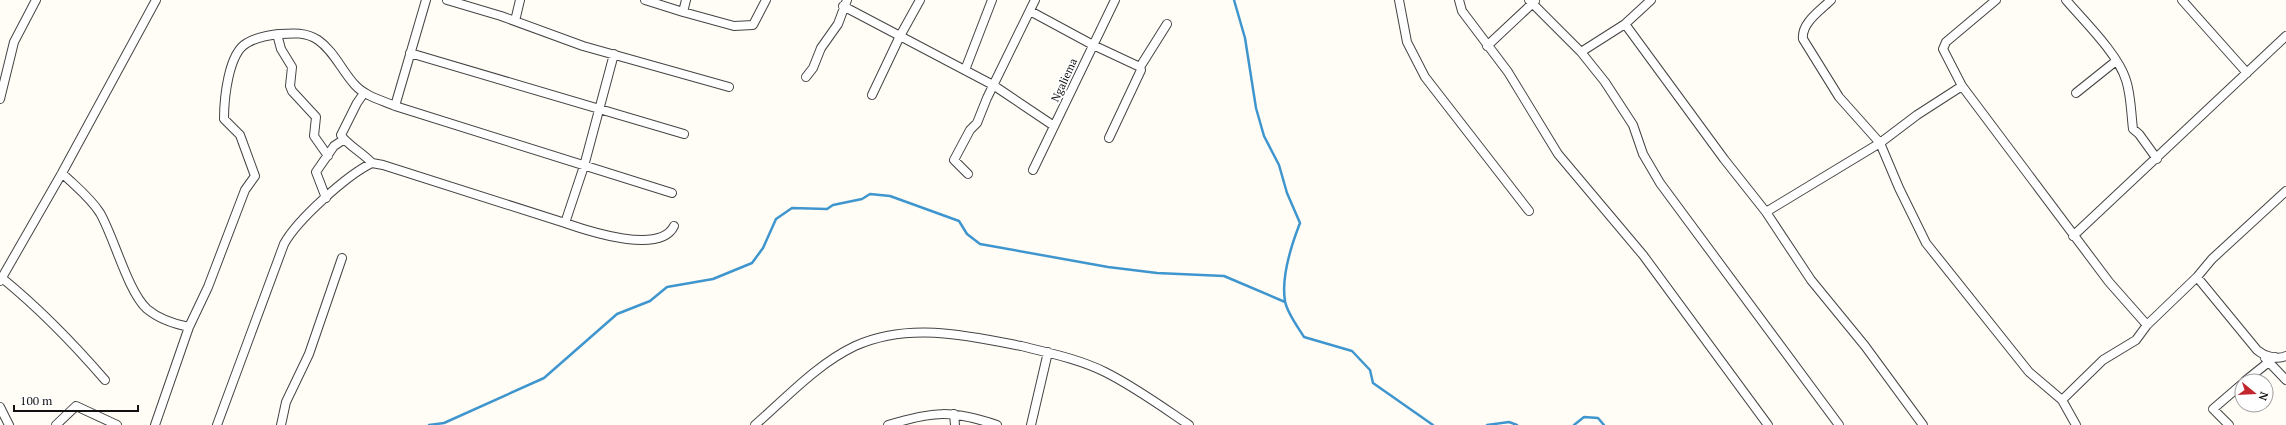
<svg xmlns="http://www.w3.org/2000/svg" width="2286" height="425" font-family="'PT Serif',serif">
	<rect width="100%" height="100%" fill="#fffdf5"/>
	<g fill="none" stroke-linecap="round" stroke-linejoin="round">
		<!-- stream -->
		<path stroke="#3f96cf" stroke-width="2.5" d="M 1234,0 L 1245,38 L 1256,108 L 1264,136 L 1279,165 L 1287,193 L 1300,223 C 1291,246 1281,277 1285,301 C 1287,313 1298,327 1304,337 L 1352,351 L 1370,370 L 1373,383 L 1433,425
			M 429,425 L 444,423 L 544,378 L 617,314 L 650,301 L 667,287 L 713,279 L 752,263 L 763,248 L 776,219 L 792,208 L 827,209 L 833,205 L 862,199 L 870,194 L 890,196 L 959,221 L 967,234 L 980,244 L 1108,267 L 1157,273 L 1224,276 L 1285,302
			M 1487,425 L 1509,422 L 1517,425
			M 1574,425 L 1584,417 L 1598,418 L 1604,425"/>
		<!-- minor casing -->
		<g stroke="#444" stroke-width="10">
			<path id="minor" d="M 426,0 L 395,106 L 672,193
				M 447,0 L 501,16 L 583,46 L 729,87
				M 645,0 L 683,12 L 686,0
				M 1399,0 L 1407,42 L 1425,77 L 1529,211
				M 1459,0 L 1462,11 L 1508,72 L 1558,154 L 1643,255 L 1768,425
				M 1529,0 L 1581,52 L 1605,82 L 1633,125 L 1643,154 L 1660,183 L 1839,425
				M 1996,0 L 1946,42 L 1943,49 L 1962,86 L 2109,282 L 2147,325
				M 2066,0 C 2084,21 2118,54 2126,80 C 2131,95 2131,113 2133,129 L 2139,134 L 2157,159
				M 2182,0 L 2247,73
				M 843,6 L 993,85 L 1054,126
				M 1030,11 L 1093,45 L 1140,67 L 1141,70 L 1109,138
				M 683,12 L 734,26 L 753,25 L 766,0
				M 515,21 L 520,0
				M 1625,24 L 1724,159 L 1766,212 L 1811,280 L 1865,346 L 1923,425
				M 277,34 L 281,49 L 292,67 L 290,86 L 292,91 L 316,117 L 314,136 L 328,156
				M 1487,46 L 1535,1
				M 1581,52 L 1625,24 L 1651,0
				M 410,53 L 684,134
				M 1140,67 L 1167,24
				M 965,70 L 992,0
				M 806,77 L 813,68 L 821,48 L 838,24 L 847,0
				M 1962,86 L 1917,115 L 1880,143 L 1899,188 L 1926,243 L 2029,372 L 2062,400
				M 364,93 L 357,103 L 341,135 C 345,143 364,154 372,163
				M 2076,93 L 2116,61
				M 872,95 L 900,36 L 920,0
				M 0,99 L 14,42 L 36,0
				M 1033,170 L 1115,0
				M 62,173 C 75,186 90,197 100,213 C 114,237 128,292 147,309 C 159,319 174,324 189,327
				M 968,174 L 954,160 L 970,130 L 977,123 L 987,98 L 1035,0
				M 326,198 L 316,172 L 334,146 L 343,140
				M 1766,212 L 1880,143 L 1839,97 L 1803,39 C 1801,23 1821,10 1831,0
				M 565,223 C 588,231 660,255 674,226
				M 2073,236 L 2286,36
				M 2197,277 L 2257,350 C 2264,356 2277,360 2286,356
				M 2,278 C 40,309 73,343 105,380
				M 0,281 L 62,173 L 156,0
				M 2265,358 L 2286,380
				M 2245,381 L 2275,357
				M 0,407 L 9,425
				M 954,414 L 955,425
				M 56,425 L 76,406 L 117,425
				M 155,425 L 189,327 L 208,287 L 245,190 L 255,176 L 240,135 L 224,119 C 224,100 228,53 247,43 C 257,37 269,35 280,34 C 293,33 306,32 318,40 C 334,51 342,71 355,85 C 365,96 381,100 395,106
				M 217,425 L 284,244 C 297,220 347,175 372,163 L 383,165 L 565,223 L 584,166 L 614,54
				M 281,425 L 286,402 L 309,354 L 342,258
				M 755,425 C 786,398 817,364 855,346 C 908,322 966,335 1021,346 C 1049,353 1079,359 1105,372 C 1135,387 1161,406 1189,425
				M 888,425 C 934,411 951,410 997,425
				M 1031,425 L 1048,352
				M 2076,425 L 2062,400 L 2103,360 L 2136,340 L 2147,325 L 2197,277 L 2212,259 L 2286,191
				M 2229,425 L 2213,409 L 2242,384"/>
		</g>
		<!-- minor -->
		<use href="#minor" stroke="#fff" stroke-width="8"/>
	</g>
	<g text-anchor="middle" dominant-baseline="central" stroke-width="4" stroke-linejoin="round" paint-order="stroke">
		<!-- street labels -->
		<g font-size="11" fill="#111" stroke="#fff">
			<text transform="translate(1064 80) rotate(-65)">Ngaliema</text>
		</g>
	</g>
	<!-- north arrow -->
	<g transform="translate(2254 393) rotate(108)"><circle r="19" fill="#ffffff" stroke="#a0a0a0"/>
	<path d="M0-3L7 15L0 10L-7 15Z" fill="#c4262e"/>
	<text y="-6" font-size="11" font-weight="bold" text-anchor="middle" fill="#111111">N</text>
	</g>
	<!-- scale -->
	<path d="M14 405v6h124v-6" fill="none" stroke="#111111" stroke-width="2"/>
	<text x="20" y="405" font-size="12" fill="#111111" stroke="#ffffff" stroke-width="3" paint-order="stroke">100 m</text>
</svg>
